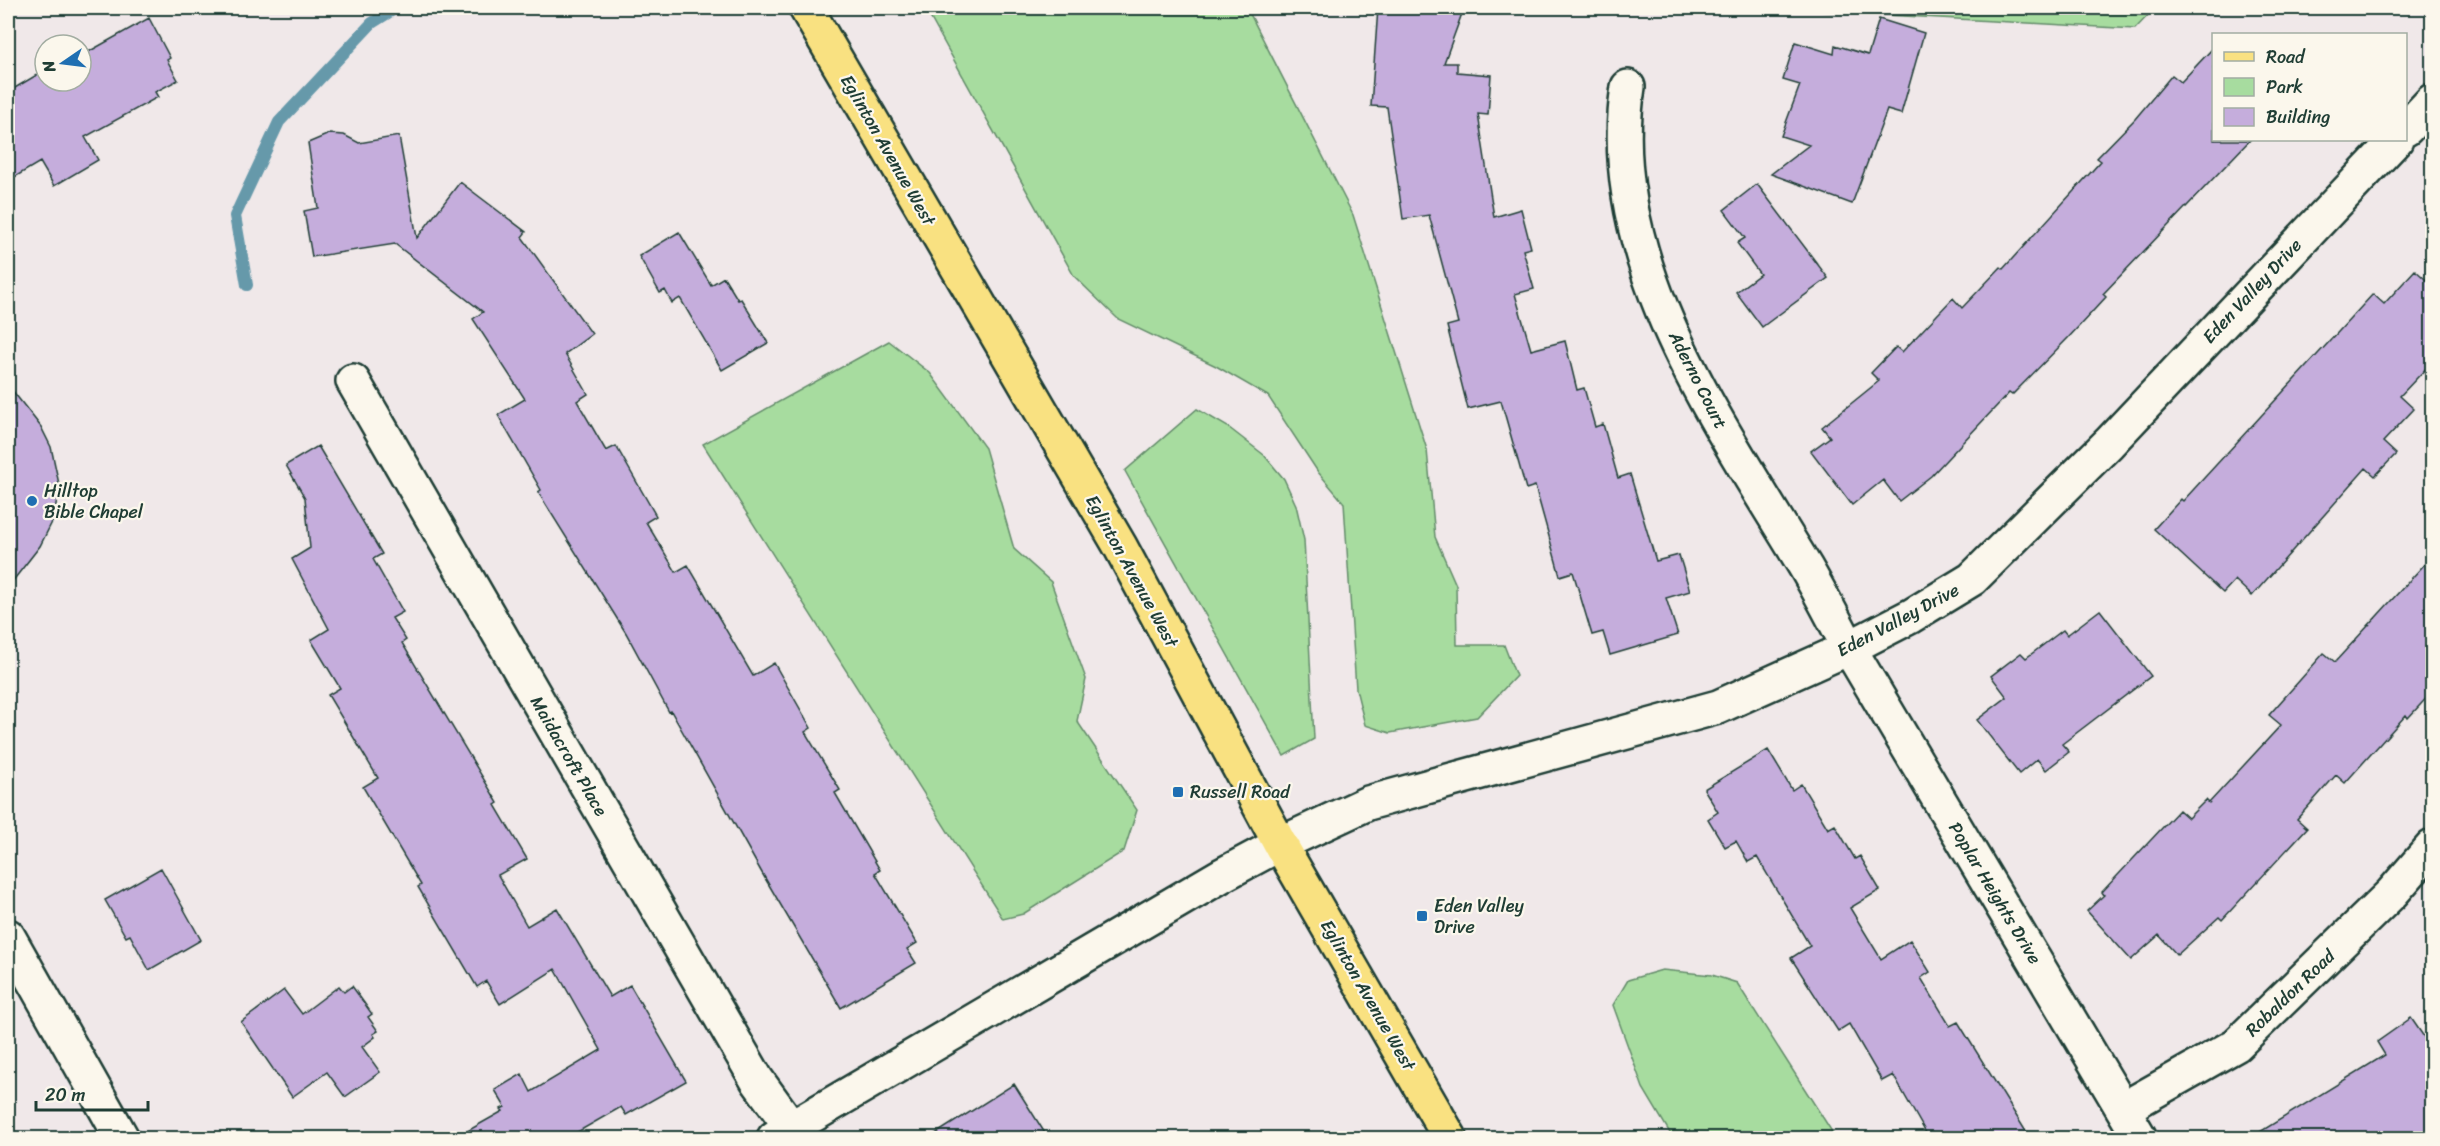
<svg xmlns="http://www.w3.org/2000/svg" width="2440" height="1146" font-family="Sriracha,sans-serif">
	<rect width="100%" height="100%" fill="#f0e8e9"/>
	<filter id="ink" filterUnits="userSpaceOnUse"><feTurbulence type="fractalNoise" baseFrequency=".0167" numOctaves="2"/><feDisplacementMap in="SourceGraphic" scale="12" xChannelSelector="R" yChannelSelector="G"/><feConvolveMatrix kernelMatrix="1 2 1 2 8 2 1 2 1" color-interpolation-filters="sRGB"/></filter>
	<g filter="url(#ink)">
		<!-- green -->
		<path fill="#a7dc9f" stroke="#638c6a" stroke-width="1.5" d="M 925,8 L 1247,8 L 1353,215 L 1427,450 L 1435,537 L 1456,585 L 1457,645 L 1504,645 L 1516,676 L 1477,717 L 1390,733 L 1365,725 L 1356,689 L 1344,503 L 1318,472 L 1268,396 L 1216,366 L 1118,319 L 1074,276 Z
			M 1764,8 L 2155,8 L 2135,29 Z
			M 889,341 L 930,373 L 985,448 L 1014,549 L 1051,582 L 1086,679 L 1077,721 L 1137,810 L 1124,851 L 1023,914 L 1003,919 L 703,444 Z
			M 1197,409 L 1228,427 L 1264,455 L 1284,479 L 1296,505 L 1304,540 L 1314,739 L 1284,756 L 1125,471 Z
			M 1662,970 L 1712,975 L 1737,983 L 1836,1138 L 1673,1138 L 1643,1088 L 1613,1005 L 1628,980 Z"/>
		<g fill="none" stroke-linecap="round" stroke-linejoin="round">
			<!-- stream -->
			<path stroke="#69a" stroke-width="12" d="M 247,285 L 235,216 L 279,122 L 372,23 L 396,8"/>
		</g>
		<!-- building -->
		<path fill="#c5addc" stroke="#1f3d34" stroke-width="1.5" d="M 1378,8 L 1464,8 L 1444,63 L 1457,63 L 1457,72 L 1491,75 L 1488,115 L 1478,114 L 1494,217 L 1521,209 L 1531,248 L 1523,250 L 1534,289 L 1515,294 L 1531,350 L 1565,341 L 1577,390 L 1584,388 L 1595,427 L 1603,424 L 1618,478 L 1630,474 L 1656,561 L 1679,555 L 1690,591 L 1666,598 L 1678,635 L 1610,655 L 1603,632 L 1592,635 L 1573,572 L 1560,576 L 1535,486 L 1526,489 L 1501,401 L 1468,409 L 1447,326 L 1458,323 L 1429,215 L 1403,219 L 1387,107 L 1371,106 Z
			M 149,18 L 170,58 L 167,60 L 178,80 L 155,92 L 158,97 L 85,137 L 98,160 L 54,186 L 40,162 L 8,181 L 8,92 L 45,70 L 45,81 L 81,81 L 81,56 Z
			M 1879,19 L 1924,33 L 1901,114 L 1887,110 L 1852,204 L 1771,174 L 1809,145 L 1781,136 L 1800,85 L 1783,80 L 1795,42 L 1834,54 L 1835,45 L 1868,55 Z
			M 2214,47 L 2214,140 L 2250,140 L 2103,294 L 2106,297 L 2068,338 L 2012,395 L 2009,393 L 1931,476 L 1899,501 L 1883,480 L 1852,505 L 1811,451 L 1830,437 L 1822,427 L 1879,381 L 1871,373 L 1896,347 L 1902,352 L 1953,298 L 1962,308 L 2001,267 L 2003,269 L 2101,161 L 2097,158 L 2135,119 L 2172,75 L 2181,82 Z
			M 329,134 L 344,135 L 359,143 L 399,136 L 417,238 L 460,182 L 526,232 L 522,237 L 592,334 L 565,354 L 588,394 L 577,401 L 606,451 L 616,446 L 656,516 L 646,522 L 676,572 L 688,565 L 753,676 L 774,663 L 811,728 L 805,732 L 840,790 L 835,793 L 880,870 L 875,873 L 917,943 L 907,949 L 916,963 L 841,1008 L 762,873 L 671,711 L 669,712 L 626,633 L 538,492 L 541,490 L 498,415 L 525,399 L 473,319 L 483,312 L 395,244 L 312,257 L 304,211 L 318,208 L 308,143 Z
			M 1757,184 L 1828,278 L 1762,327 L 1736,292 L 1760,274 L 1737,243 L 1745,238 L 1724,210 Z
			M 679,232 L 711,285 L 724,277 L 738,300 L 741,299 L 768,343 L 722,370 L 680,298 L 672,303 L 665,290 L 660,293 L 639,256 Z
			M 2415,270 L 2433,286 L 2433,361 L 2400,396 L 2414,409 L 2383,442 L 2396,454 L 2375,476 L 2366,468 L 2252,596 L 2235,580 L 2223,593 L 2154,529 L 2181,499 L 2183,501 L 2373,294 L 2384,304 Z
			M 8,385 L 41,427 L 51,447 L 59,484 L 54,518 L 40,546 L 8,587 Z
			M 318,446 L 382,554 L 373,559 L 403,612 L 392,618 L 406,640 L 402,643 L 498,803 L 495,805 L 527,859 L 498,875 L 527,926 L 557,908 L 610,997 L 630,985 L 686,1081 L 626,1115 L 621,1107 L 567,1138 L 455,1138 L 503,1111 L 501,1109 L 505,1107 L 495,1090 L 522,1074 L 531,1092 L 601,1050 L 555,969 L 500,1004 L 486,981 L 477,987 L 418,887 L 421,885 L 363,787 L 378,778 L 328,695 L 340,688 L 311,640 L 329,629 L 292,559 L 310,548 L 305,498 L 286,465 Z
			M 2433,555 L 2433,691 L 2408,718 L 2406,715 L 2345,783 L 2336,775 L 2297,819 L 2307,828 L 2222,920 L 2219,917 L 2177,955 L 2159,935 L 2131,960 L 2087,911 L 2104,895 L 2102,892 L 2179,810 L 2188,818 L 2206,800 L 2209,803 L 2281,725 L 2269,715 L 2324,653 L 2335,662 Z
			M 2100,610 L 2151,676 L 2062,744 L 2069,752 L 2046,770 L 2037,759 L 2019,774 L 1977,720 L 2007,697 L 1991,676 L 2021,653 L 2026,658 L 2063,630 L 2067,635 Z
			M 1768,750 L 1792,790 L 1801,784 L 1828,829 L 1835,825 L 1855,859 L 1860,856 L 1880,890 L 1850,908 L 1881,959 L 1910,940 L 1930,972 L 1921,978 L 1950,1026 L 1958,1022 L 2030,1138 L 1929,1138 L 1893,1075 L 1882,1081 L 1849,1024 L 1838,1031 L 1791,958 L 1810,946 L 1757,857 L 1748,862 L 1736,841 L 1725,847 L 1708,819 L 1718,812 L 1704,789 Z
			M 161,868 L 201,940 L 149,970 L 130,935 L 126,937 L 105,900 Z
			M 339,986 L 344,992 L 352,986 L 372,1014 L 368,1017 L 378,1031 L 373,1034 L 375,1037 L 362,1047 L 380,1072 L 345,1097 L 327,1072 L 292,1097 L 241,1022 L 284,990 L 302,1014 Z
			M 2411,1018 L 2433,1050 L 2433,1138 L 2250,1138 L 2385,1055 L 2377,1042 Z
			M 1014,1084 L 1048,1138 L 929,1138 Z"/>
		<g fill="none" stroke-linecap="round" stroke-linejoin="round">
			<!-- street casing -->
			<g stroke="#1f3d34" stroke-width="38">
				<path id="street" d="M 1628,87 C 1601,261 1721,426 1806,568 C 1821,594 1835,621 1849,648 L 2140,1138
					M 2406,129 L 2432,101
					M 353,381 L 757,1080 L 799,1138
					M 2123,1109 L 2236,1045 L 2392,893 L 2432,847
					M 774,1138 L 1224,874 L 1280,844 L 1368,803 L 1718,707 L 1849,648 L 1911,616 L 1972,579 L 2109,443 L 2396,140"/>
			</g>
			<!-- secondary casing -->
			<g stroke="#1f3d34" stroke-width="38">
				<path id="secondary" d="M 8,936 L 122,1138"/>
			</g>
			<!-- primary casing -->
			<g stroke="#1f3d34" stroke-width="38">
				<path id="primary" d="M 806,8 L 1120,546 L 1280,844 L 1450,1138"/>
			</g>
			<!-- street -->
			<use href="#street" stroke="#fbf7ec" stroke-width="33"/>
			<!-- secondary -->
			<use href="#secondary" stroke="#fbf7ec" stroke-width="33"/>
			<!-- primary -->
			<use href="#primary" stroke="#f9e181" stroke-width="33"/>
		</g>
	</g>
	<!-- markers -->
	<g fill="#1f6fb2" stroke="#fbf7ec" stroke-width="2">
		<circle cx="32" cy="501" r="6"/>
		<rect x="1172" y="786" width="12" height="12" rx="3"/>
		<rect x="1416" y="910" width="12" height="12" rx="3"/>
	</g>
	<g text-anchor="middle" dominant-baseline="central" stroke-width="4.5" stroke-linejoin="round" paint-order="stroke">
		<!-- street labels -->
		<g font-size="18" fill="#1f3d34" stroke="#fbf7ec">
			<text transform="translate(888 150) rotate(60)">Eglinton Avenue West</text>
			<text transform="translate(2252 291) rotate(-47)">Eden Valley Drive</text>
			<text transform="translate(1698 380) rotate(63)">Aderno Court</text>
			<text transform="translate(1132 571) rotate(61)">Eglinton Avenue West</text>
			<text transform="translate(1898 620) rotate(-28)">Eden Valley Drive</text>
			<text transform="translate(569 756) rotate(60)">Maidacroft Place</text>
			<text transform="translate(1995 893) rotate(59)">Poplar Heights Drive</text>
			<text transform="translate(2290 993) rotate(-44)">Robaldon Road</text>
			<text transform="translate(1368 995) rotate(60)">Eglinton Avenue West</text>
		</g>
		<!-- poi labels -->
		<g font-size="18" fill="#1f3d34" stroke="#fbf7ec" text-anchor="start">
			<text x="44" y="491">Hilltop<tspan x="44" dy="21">Bible Chapel</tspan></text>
			<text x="1190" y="792">Russell Road</text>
			<text x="1434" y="906">Eden Valley<tspan x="1434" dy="21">Drive</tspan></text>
		</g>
	</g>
	<!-- margin -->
	<rect width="2440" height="1146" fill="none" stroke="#fbf7ec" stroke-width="30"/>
	<rect x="15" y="15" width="2410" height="1116" fill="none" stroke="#1f3d34" stroke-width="2" filter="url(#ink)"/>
	<!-- legend -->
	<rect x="2212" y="33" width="195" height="108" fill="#fbf7ec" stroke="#a3ada2" stroke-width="1.5"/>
	<rect x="2224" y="52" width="30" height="9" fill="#f9e181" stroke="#a3ada2" stroke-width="1.5"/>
	<text x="2266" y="63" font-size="18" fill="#1f3d34">Road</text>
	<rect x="2224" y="78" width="30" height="18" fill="#a7dc9f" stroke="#a3ada2" stroke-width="1.5"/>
	<text x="2266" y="93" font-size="18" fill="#1f3d34">Park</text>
	<rect x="2224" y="108" width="30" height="18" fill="#c5addc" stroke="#a3ada2" stroke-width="1.5"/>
	<text x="2266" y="123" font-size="18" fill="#1f3d34">Building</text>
	<!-- north arrow -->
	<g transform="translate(63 63) rotate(256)"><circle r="28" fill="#fbf7ec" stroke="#a3ada2" stroke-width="1.5"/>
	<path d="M0-4.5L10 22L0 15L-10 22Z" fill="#1f6fb2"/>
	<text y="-9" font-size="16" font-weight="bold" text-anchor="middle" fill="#1f3d34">N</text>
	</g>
	<!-- scale -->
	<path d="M36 1101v9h112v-9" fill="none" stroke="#1f3d34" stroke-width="3"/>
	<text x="45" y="1101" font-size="18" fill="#1f3d34" stroke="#fbf7ec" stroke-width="4.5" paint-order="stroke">20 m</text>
</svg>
